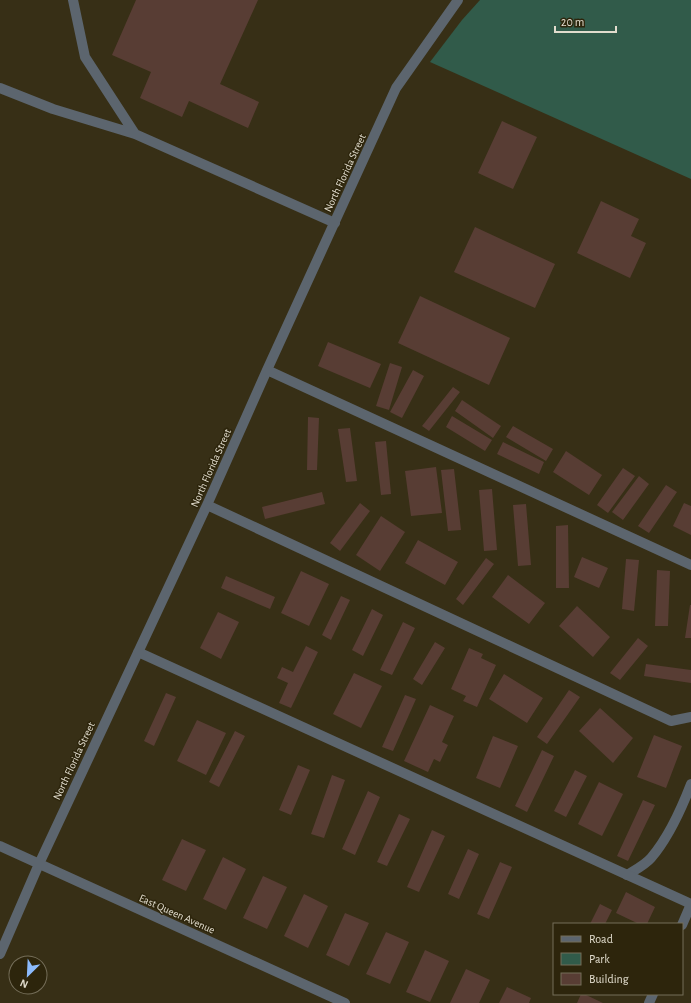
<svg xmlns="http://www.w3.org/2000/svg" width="691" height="1003" font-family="'Alegreya Sans',sans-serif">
	<rect width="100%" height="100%" fill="#372f16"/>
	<!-- green -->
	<path fill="#315b4a" d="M 480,0 L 691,0 L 691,179 L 430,62 L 462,20 Z"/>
	<!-- building -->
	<path fill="#583d34" d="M 136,0 L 258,0 L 220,84 L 259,102 L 248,128 L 189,101 L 182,117 L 140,98 L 151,72 L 112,55 Z
		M 502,121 L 537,137 L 513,189 L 478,173 Z
		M 601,201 L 639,219 L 631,236 L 646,243 L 630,278 L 577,253 Z
		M 475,227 L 555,264 L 535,308 L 454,272 Z
		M 420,296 L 510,338 L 489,385 L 398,343 Z
		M 328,342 L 381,364 L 370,388 L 318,366 Z
		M 390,363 L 402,367 L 389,410 L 376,406 Z
		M 413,370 L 424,376 L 402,418 L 390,412 Z
		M 453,387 L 460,392 L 429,431 L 422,426 Z
		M 462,400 L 501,426 L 493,438 L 455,411 Z
		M 452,416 L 492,440 L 485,451 L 446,427 Z
		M 308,417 L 319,418 L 317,470 L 307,470 Z
		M 513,426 L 553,449 L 546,461 L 506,437 Z
		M 350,428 L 357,481 L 346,482 L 338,429 Z
		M 386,441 L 391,494 L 381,495 L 375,442 Z
		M 503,442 L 544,462 L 539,474 L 497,454 Z
		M 566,451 L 602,475 L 589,495 L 553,472 Z
		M 436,467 L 442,513 L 411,516 L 405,471 Z
		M 623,468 L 635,476 L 608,513 L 597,505 Z
		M 454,469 L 461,530 L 448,531 L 441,470 Z
		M 639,476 L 649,484 L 623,520 L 612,512 Z
		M 666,485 L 677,492 L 649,533 L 638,526 Z
		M 492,489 L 497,550 L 484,551 L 479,490 Z
		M 322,492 L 325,504 L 265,519 L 262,507 Z
		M 360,503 L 370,511 L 340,551 L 330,543 Z
		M 684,503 L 691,506 L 691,535 L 673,526 Z
		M 526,504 L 531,565 L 518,566 L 513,505 Z
		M 381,516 L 405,532 L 380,571 L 356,555 Z
		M 568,525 L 569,588 L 556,588 L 556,526 Z
		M 418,540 L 458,562 L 445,585 L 405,563 Z
		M 582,557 L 608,568 L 599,588 L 574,577 Z
		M 486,558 L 494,564 L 463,605 L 456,599 Z
		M 626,559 L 639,560 L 634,611 L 622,609 Z
		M 657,570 L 670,571 L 668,626 L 655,626 Z
		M 301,571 L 329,584 L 309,626 L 281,613 Z
		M 508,575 L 545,603 L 529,624 L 492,597 Z
		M 226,576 L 275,597 L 270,609 L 221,588 Z
		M 341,596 L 350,600 L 331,640 L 322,635 Z
		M 690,605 L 691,605 L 691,638 L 685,638 Z
		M 577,606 L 610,637 L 593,657 L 559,626 Z
		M 372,609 L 383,615 L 363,656 L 352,650 Z
		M 218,612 L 239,622 L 221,659 L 200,648 Z
		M 403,622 L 415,628 L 392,675 L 380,670 Z
		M 638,638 L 648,646 L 620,680 L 610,673 Z
		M 435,642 L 445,648 L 422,685 L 413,679 Z
		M 306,646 L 318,652 L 291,708 L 279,703 L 288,683 L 277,678 L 282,667 L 293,672 Z
		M 469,648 L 483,654 L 481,658 L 496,665 L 477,707 L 463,701 L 466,696 L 451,689 Z
		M 646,664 L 691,670 L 691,683 L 644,676 Z
		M 354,673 L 382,686 L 361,728 L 333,714 Z
		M 504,674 L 543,698 L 527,723 L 489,699 Z
		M 569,690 L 580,697 L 547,744 L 537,737 Z
		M 166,693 L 176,697 L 154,746 L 144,741 Z
		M 405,695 L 416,699 L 393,751 L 382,747 Z
		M 430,705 L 454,716 L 442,742 L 448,745 L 440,762 L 434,759 L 428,772 L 404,761 Z
		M 600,708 L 633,738 L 613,763 L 579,731 Z
		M 197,720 L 226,733 L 206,775 L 177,761 Z
		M 235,731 L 245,736 L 219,787 L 209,782 Z
		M 654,735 L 682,746 L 666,788 L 637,777 Z
		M 493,736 L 518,746 L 500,788 L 476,778 Z
		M 542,750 L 554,756 L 527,812 L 515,806 Z
		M 298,765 L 310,770 L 291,815 L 279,810 Z
		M 575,770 L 587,776 L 566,817 L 554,811 Z
		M 332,775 L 345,780 L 324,838 L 311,834 Z
		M 599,782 L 623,794 L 602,836 L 578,824 Z
		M 368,791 L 380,797 L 355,855 L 342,849 Z
		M 643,800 L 655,805 L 628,861 L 617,856 Z
		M 399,814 L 410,819 L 387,866 L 377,862 Z
		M 432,830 L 445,836 L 419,892 L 407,887 Z
		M 182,839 L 206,850 L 186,891 L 162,880 Z
		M 468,849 L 479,854 L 459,899 L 448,894 Z
		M 223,857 L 246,869 L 226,910 L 203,899 Z
		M 500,862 L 512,867 L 489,919 L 477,914 Z
		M 263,876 L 287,887 L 267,929 L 243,918 Z
		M 626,892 L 655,907 L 647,924 L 639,924 L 616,913 Z
		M 304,894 L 328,906 L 308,948 L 284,936 Z
		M 600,904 L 612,910 L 605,924 L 590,924 Z
		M 345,913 L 369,923 L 349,966 L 326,955 Z
		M 386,932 L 409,942 L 390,984 L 366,974 Z
		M 425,950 L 449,961 L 430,1002 L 406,992 Z
		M 466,969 L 490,980 L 479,1003 L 450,1003 Z
		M 507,987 L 531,998 L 529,1003 L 499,1003 Z
		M 581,994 L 584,994 L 603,1003 L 577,1003 Z"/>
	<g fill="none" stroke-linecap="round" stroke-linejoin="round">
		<!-- service -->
		<path stroke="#5c656e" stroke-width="10" d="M 73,0 L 85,57 L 135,134
			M 0,88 L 53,109 L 135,134 L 335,223
			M 627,875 C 635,870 645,865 651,858 C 669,837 681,810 691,784"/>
		<!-- minor -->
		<path stroke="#5c656e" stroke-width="10" d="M 267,370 L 691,565
			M 207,505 L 671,721 L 691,717
			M 138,652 L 691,904
			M 0,846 L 345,1003
			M 682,925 L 691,904
			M 0,954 L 39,864 L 207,505 L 267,370 L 396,88 L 458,0
			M 649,1003 L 653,994"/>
	</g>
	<g text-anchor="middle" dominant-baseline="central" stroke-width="3" stroke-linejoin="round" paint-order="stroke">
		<!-- street labels -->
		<g font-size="11" fill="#e1dccd" stroke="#2d250c">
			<text transform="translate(345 173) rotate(-65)">North Florida Street</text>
			<text transform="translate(211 468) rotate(-66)">North Florida Street</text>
			<text transform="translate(74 761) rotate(-65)">North Florida Street</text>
			<text transform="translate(177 914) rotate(24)">East Queen Avenue</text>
		</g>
	</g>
	<!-- legend -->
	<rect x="553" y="923" width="130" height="72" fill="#2d250c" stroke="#756e59"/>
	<rect x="561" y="936" width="20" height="6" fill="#5c656e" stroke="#756e59"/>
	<text x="589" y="943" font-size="12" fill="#e1dccd">Road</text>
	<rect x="561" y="953" width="20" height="12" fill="#315b4a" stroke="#756e59"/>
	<text x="589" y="963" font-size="12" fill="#e1dccd">Park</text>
	<rect x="561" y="973" width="20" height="12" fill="#583d34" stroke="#756e59"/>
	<text x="589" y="983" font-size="12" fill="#e1dccd">Building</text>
	<!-- north arrow -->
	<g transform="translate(28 975) rotate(204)"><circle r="19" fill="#2d250c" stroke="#756e59"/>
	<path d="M0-3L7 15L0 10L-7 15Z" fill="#8bbafc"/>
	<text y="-6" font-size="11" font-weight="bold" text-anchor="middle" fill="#e1dccd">N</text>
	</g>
	<!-- scale -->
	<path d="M555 26v6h61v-6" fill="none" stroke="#e1dccd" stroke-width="2"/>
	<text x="561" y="26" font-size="12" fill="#e1dccd" stroke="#2d250c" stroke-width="3" paint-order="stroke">20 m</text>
</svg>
